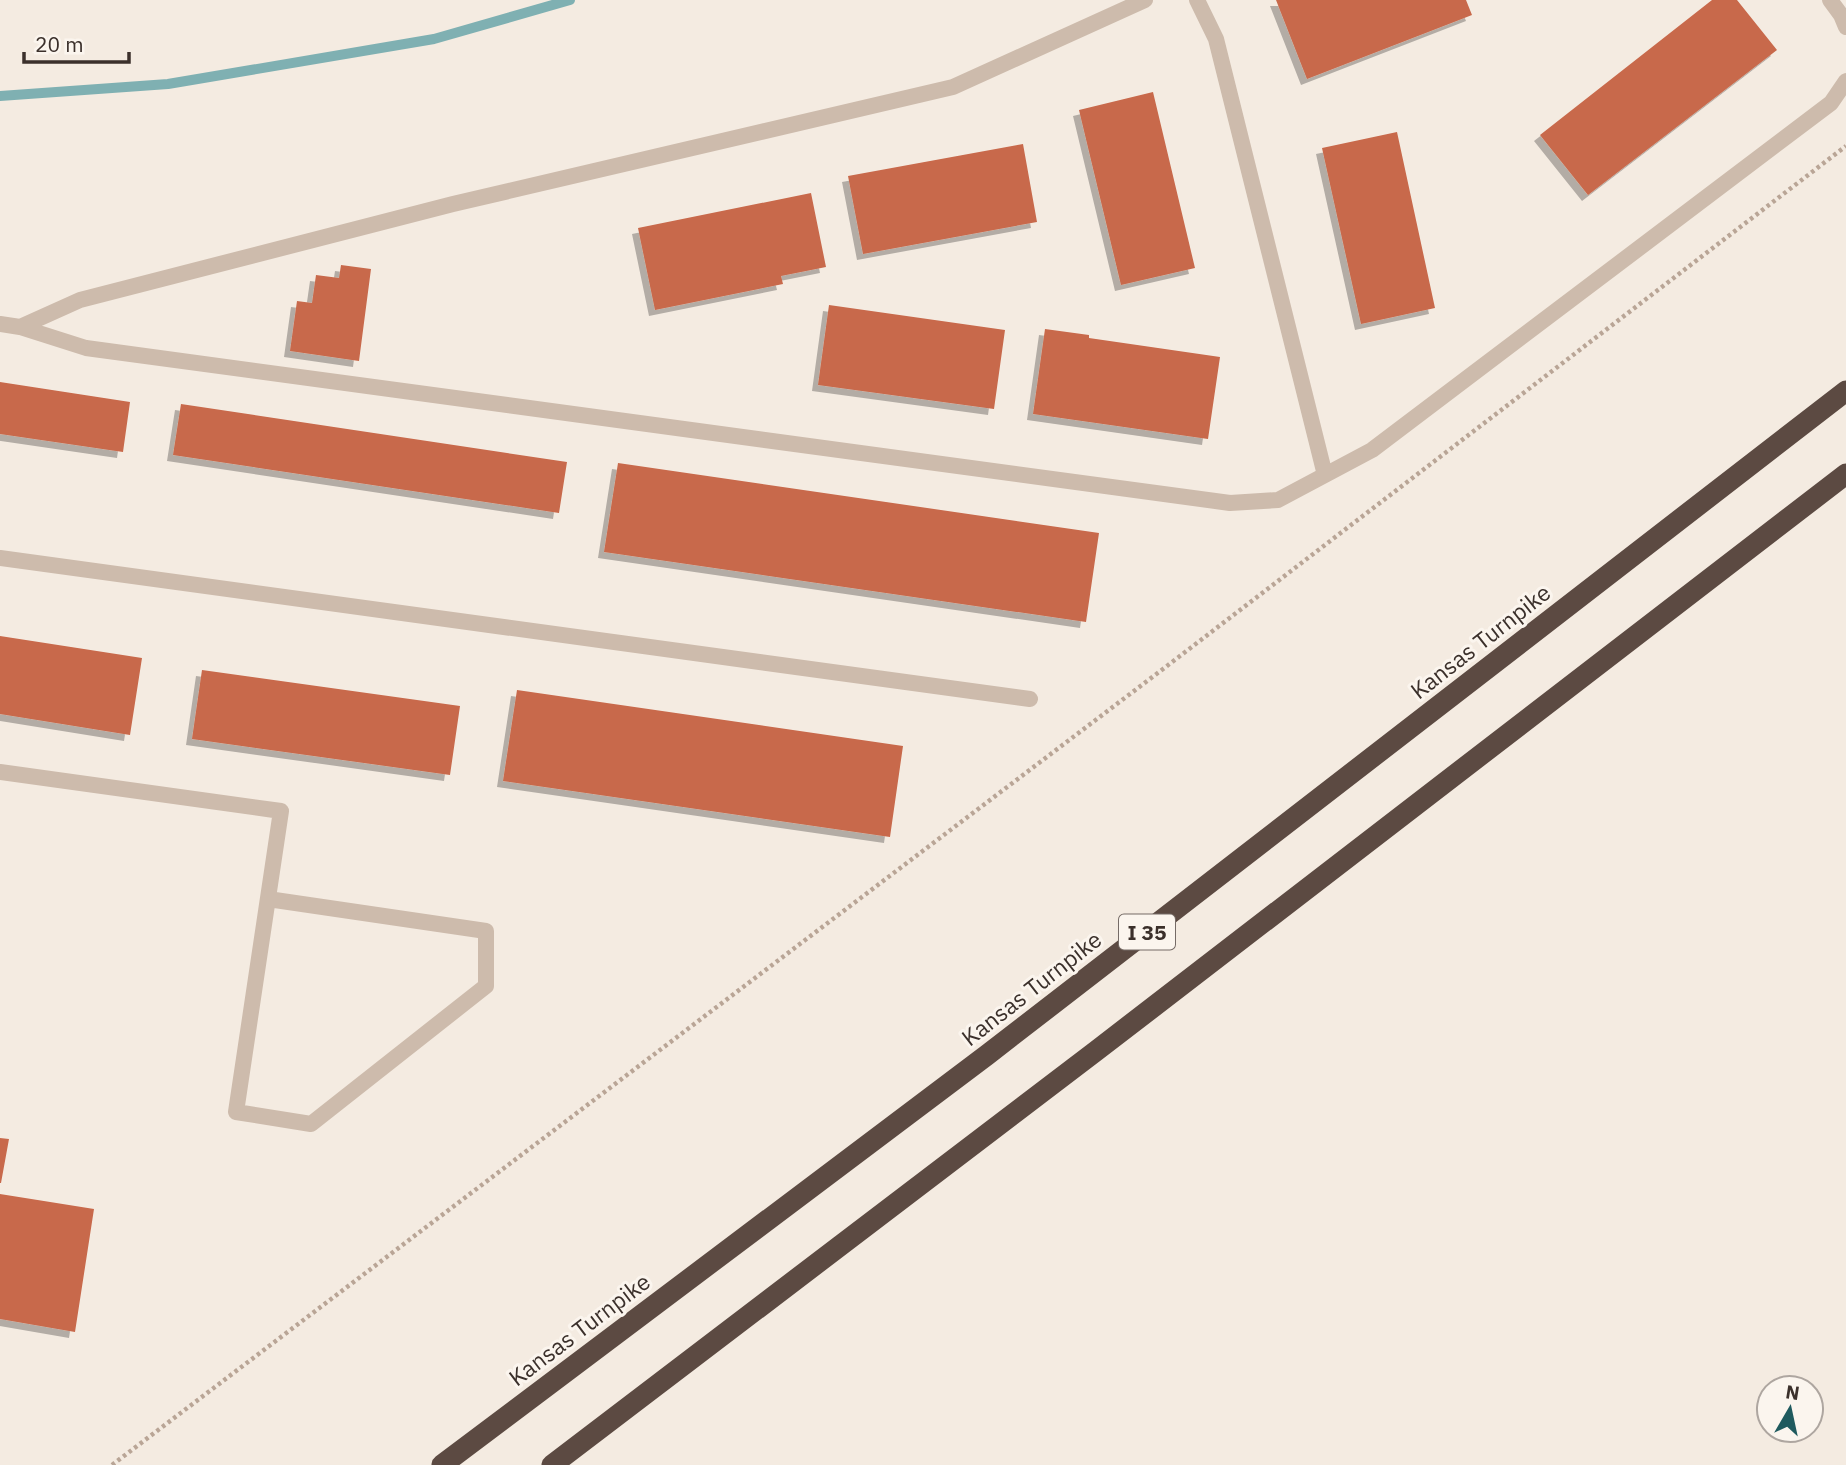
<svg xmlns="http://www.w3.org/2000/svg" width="1846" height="1465" font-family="'IBM Plex Sans',sans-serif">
	<defs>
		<filter id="shadow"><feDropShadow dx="-6" dy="6" stdDeviation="0" flood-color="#0004"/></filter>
	</defs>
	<rect width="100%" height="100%" fill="#f4ebe1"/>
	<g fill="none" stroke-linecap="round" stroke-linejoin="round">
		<!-- stream -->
		<path stroke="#7fb0b2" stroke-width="10" d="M 0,96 L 168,84 L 434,39 L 570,0"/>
	</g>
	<!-- building -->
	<path fill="#c8694b" filter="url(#shadow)" d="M 1276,0 L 1466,0 L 1472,15 L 1307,79 Z
		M 1712,0 L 1737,0 L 1777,50 L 1588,195 L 1540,135 Z
		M 1153,92 L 1195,268 L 1121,285 L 1079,110 Z
		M 1397,132 L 1435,308 L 1361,324 L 1322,148 Z
		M 1023,144 L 1037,222 L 863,254 L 848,176 Z
		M 811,193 L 826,267 L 781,276 L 783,284 L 655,310 L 638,228 Z
		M 341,265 L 371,269 L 359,361 L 290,351 L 297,301 L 312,303 L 316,275 L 339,278 Z
		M 829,305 L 1005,330 L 994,409 L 818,385 Z
		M 1045,329 L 1089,335 L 1089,338 L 1220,357 L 1208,439 L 1033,414 Z
		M 0,382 L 130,402 L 123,452 L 0,434 Z
		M 181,404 L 567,462 L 559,513 L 173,455 Z
		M 618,463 L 1099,533 L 1086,622 L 604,552 Z
		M 0,636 L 142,658 L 130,735 L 0,714 Z
		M 202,670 L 460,706 L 450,775 L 192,739 Z
		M 517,690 L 903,746 L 890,837 L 503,781 Z
		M 0,1138 L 9,1139 L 1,1183 L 0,1183 Z
		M 0,1194 L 94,1209 L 75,1332 L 0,1319 Z"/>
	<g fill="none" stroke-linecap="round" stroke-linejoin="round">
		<!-- path -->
		<path stroke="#b9a596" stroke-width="4.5" stroke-dasharray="3.5 3.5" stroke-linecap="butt" d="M 112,1465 L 1163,669 L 1846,146"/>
		<!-- service -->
		<path stroke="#cdbbac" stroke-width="16" d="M 1197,0 L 1216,39 L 1325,475
			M 1830,0 L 1841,15 L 1846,27
			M 0,324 L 20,327 L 86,348 L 1230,503 L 1278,500 L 1372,450 L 1831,103 L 1846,81
			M 20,327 L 80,300 L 453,204 L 953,87 L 1145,0
			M 0,558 L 1030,699
			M 0,772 L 281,811 L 236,1112 L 311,1124 L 486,986 L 486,931 L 268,899"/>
		<!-- motorway -->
		<path stroke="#5c4a42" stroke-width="21" d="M 442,1465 L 987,1055 L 1846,391
			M 552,1465 L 1096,1051 L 1846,474"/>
	</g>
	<g text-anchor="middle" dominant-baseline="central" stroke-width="6" stroke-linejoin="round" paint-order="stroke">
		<!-- shield labels -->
		<rect fill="#fbf5ee" stroke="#756b66" stroke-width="2" x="1119" y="914.5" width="56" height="35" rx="5"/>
		<g font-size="21" font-weight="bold" fill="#3b302b">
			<text x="1147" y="932">I 35</text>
		</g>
		<!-- street labels -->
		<g font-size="23" fill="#3b302b" stroke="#fbf5ee">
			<text transform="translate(1480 641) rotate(-38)">Kansas Turnpike</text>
			<text transform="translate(1031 988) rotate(-38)">Kansas Turnpike</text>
			<text transform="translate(579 1329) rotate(-37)">Kansas Turnpike</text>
		</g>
	</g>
	<!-- north arrow -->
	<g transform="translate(1790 1409) rotate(9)"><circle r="33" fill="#fbf5ee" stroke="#aea6a0" stroke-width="2"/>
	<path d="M0-5L12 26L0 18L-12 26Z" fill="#1f5a5e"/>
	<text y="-10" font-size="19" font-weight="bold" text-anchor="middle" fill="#3b302b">N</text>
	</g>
	<!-- scale -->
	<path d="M24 52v10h105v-10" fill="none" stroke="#3b302b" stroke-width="3.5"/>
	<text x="35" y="52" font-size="21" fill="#3b302b" stroke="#fbf5ee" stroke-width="5" paint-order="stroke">20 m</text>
</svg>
